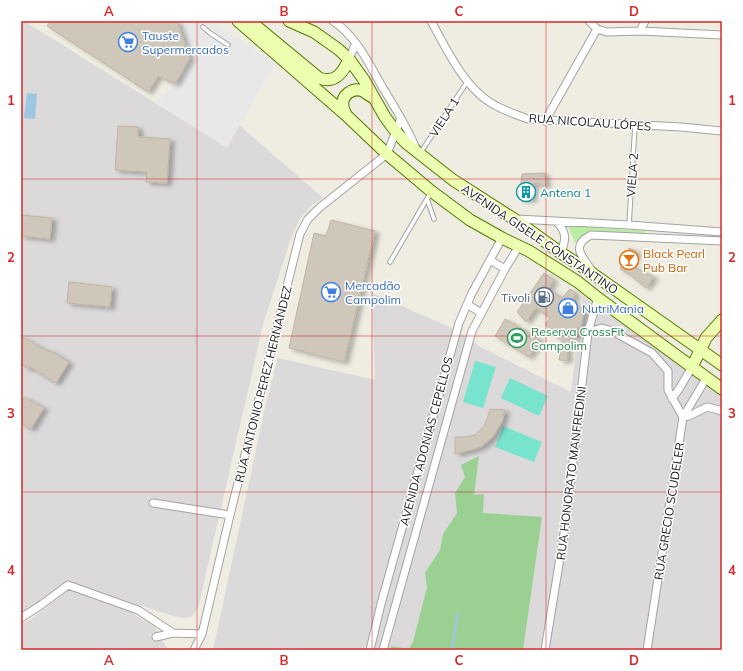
<svg xmlns="http://www.w3.org/2000/svg" width="743" height="671" font-family="Mulish,sans-serif">
	<defs>
		<filter id="shadow"><feDropShadow dx="4.5" dy="2.5" stdDeviation="2" flood-color="#0004"/></filter>
	</defs>
	<rect width="100%" height="100%" fill="#efede1"/>
	<!-- residential -->
	<path fill="#dbd9d9" d="M 21,21 L 24,21 L 226,147 L 239,125 L 323,198 L 312,205 L 300,219 L 291,238 L 264,321 L 198,608 L 191,617 L 184,618 L 176,617 L 72,583 L 21,614 Z
		M 372,293 L 454,329 L 482,348 L 571,392 L 583,296 L 722,395 L 722,650 L 213,650 L 265,408 L 278,358 L 375,380 Z
		M 69,590 L 127,610 L 155,627 L 168,650 L 21,650 L 21,624 L 31,619 Z"/>
	<!-- grass -->
	<path fill="#baeda2" d="M 568,226 L 646,231 L 644,234 L 592,231 L 586,233 L 575,243 Z"/>
	<!-- forest -->
	<path fill="#9ad193" d="M 479,456 L 474,495 L 484,494 L 483,513 L 542,517 L 523,650 L 391,650 L 391,646 L 409,649 L 413,642 L 427,587 L 425,573 L 440,550 L 443,534 L 457,513 L 455,493 L 465,477 L 461,465 Z"/>
	<!-- pitch -->
	<path fill="#78e4cd" d="M 475,361 L 496,367 L 483,408 L 463,402 Z
		M 510,378 L 548,396 L 539,416 L 501,398 Z
		M 503,426 L 542,442 L 534,462 L 495,447 Z"/>
	<!-- parking -->
	<path fill="#e8e8e8" d="M 177,21 L 214,21 L 218,26 L 275,63 L 227,148 L 156,103 L 175,84 L 190,58 Z"/>
	<!-- water -->
	<path fill="#9ec6e0" d="M 27,93 L 37,94 L 35,119 L 24,118 Z"/>
	<g fill="none" stroke-linecap="round" stroke-linejoin="round">
		<!-- stream -->
		<path stroke="#9ec6e0" stroke-width="2.5" d="M 452,650 L 458,613"/>
	</g>
	<!-- building -->
	<path fill="#cfc7ba" stroke="#c1b5a3" filter="url(#shadow)" d="M 50,21 L 177,21 L 190,58 L 175,84 L 158,76 L 148,92 L 47,26 Z
		M 118,126 L 138,127 L 138,137 L 170,139 L 167,183 L 146,182 L 147,172 L 115,170 Z
		M 545,173 L 546,186 L 534,183 L 532,200 L 519,199 L 522,174 Z
		M 21,215 L 52,218 L 50,239 L 21,236 Z
		M 331,220 L 375,231 L 344,362 L 289,348 L 314,233 L 326,236 Z
		M 629,248 L 637,251 L 631,266 L 654,277 L 646,288 L 629,274 L 620,269 Z
		M 544,273 L 554,280 L 548,289 L 562,298 L 570,289 L 576,293 L 573,298 L 575,299 L 572,302 L 584,310 L 581,328 L 578,327 L 575,338 L 571,337 L 567,354 L 568,355 L 567,361 L 559,360 L 562,340 L 550,332 L 551,329 L 545,325 L 550,318 L 536,308 L 526,322 L 517,312 Z
		M 69,282 L 112,287 L 110,307 L 67,303 Z
		M 505,319 L 540,339 L 529,357 L 495,336 Z
		M 21,336 L 49,352 L 49,350 L 69,362 L 56,383 L 30,367 L 29,369 L 21,364 Z
		M 24,397 L 44,408 L 31,429 L 21,423 L 21,402 Z
		M 490,409 L 505,410 L 502,422 L 494,435 L 490,440 L 481,447 L 475,449 L 455,454 L 455,437 L 466,437 L 475,435 L 484,426 L 487,419 Z"/>
	<g fill="none" stroke-linecap="round" stroke-linejoin="round">
		<!-- service casing -->
		<g stroke="#a3a3a3" stroke-width="5.5">
			<path id="service" d="M 203,27 L 210,33 L 228,45
				M 421,152 L 467,82
				M 427,199 L 434,219
				M 629,225 L 635,125
				M 390,262 L 431,192"/>
		</g>
		<!-- minor casing -->
		<g stroke="#a3a3a3" stroke-width="9">
			<path id="minor" d="M 333,21 C 357,37 369,64 383,88 C 395,108 408,128 417,151
				M 431,21 C 446,48 464,87 491,103 C 502,110 515,114 528,119 L 681,127 L 722,131
				M 589,21 L 597,29
				M 640,31 L 645,21
				M 349,59 L 356,43
				M 545,121 L 597,29 L 607,32 L 640,31 L 722,35
				M 517,219 L 629,225 L 722,232
				M 557,222 C 567,233 566,239 561,253
				M 490,260 L 505,269
				M 592,271 C 582,256 570,246 591,235 L 722,241
				M 467,304 L 481,313
				M 588,332 L 602,328 L 612,331 L 652,353 L 668,371 L 668,390 L 683,417 L 689,416 L 707,407 L 719,410 L 722,412
				M 672,399 L 679,389 L 692,367
				M 153,503 L 230,515
				M 21,618 L 41,605 L 68,585 L 138,610 L 173,633 L 202,634
				M 156,637 L 173,633
				M 194,650 L 202,634 L 230,515 L 300,234 L 308,219 L 319,208 L 387,154 L 401,118
				M 370,650 L 381,604 L 459,323 L 472,293 L 502,238
				M 383,650 L 472,331 L 505,269 L 519,246
				M 545,650 L 567,515 L 588,332 L 598,297
				M 647,650 L 683,417 L 707,377"/>
		</g>
		<!-- secondary casing -->
		<g stroke="#570" stroke-width="13">
			<path id="secondary" d="M 238,21 L 346,115 L 387,154 L 431,191 L 470,220 L 502,238 L 529,251 L 578,282 L 598,298 L 722,389
				M 250,21 L 319,78 C 335,84 343,73 349,59
				M 289,21 L 314,32 L 338,49 L 349,59 L 364,80 L 385,117 L 396,132 L 406,143 L 453,180 L 514,219 L 561,253 L 586,269 L 722,365
				M 346,115 C 345,112 343,109 343,106 C 341,95 353,87 363,91 C 366,93 370,96 374,98
				M 692,367 L 706,338 L 722,320"/>
		</g>
		<!-- service -->
		<use href="#service" stroke="#fff" stroke-width="3.5"/>
		<!-- minor -->
		<use href="#minor" stroke="#fff" stroke-width="7"/>
		<!-- secondary -->
		<use href="#secondary" stroke="#ecfeb0" stroke-width="11"/>
	</g>
	<!-- grid -->
	<path fill="none" stroke="#d62828" stroke-width="1" stroke-opacity="0.55" d="M 197,21 L 197,650M 372,21 L 372,650M 546,21 L 546,650M 21,179 L 722,179M 21,336 L 722,336M 21,492 L 722,492"/>
	<!-- icons -->
	<defs>
		<g id="supermarket-ring" transform="scale(1)"><circle r="9.5" fill="#fff" stroke="#3f7fe0" stroke-width="1.5"/><path d="M-6-5.5h2.5l.6 2H6L4.5 2H-2.5L-4.4-4H-6ZM-1.5 3.2a1.3 1.3 0 1 0 .1 0ZM3 3.2a1.3 1.3 0 1 0 .1 0Z" fill="#3f7fe0"/></g>
		<g id="building-ring" transform="scale(1)"><circle r="9.5" fill="#fff" stroke="#0f9aa8" stroke-width="1.5"/><path d="M-4-6H4V6H1V3H-1V6H-4ZM-2.5-4.3h1.7v1.8h-1.7ZM.8-4.3h1.7v1.8H.8ZM-2.5-1h1.7V.8h-1.7ZM.8-1h1.7V.8H.8Z" fill="#0f9aa8"/></g>
		<g id="bar-ring" transform="scale(1)"><circle r="9.5" fill="#fff" stroke="#e8710a" stroke-width="1.5"/><path d="M-6-5H6L.8 .8V4.5H3.5V6h-7V4.5H-.8V.8Z" fill="#e8710a"/></g>
		<g id="fuel-ring" transform="scale(1)"><circle r="9.5" fill="#fff" stroke="#5c6f8a" stroke-width="1.5"/><path d="M-5.5-6h7V0h2V4h1.3V-2.5L3-4.5l.8-.8L6-3V5H2.5V1h-1V6h-7ZM-4.2-4.7v3.2H.2V-4.7Z" fill="#5c6f8a"/></g>
		<g id="shop-ring" transform="scale(1)"><circle r="9.5" fill="#fff" stroke="#3f7fe0" stroke-width="1.5"/><path d="M-5-2.5h2.3a2.7 3.5 0 0 1 5.4 0H5L5.5 6h-11ZM-1.5-2.5h3a1.5 2.3 0 0 0-3 0Z" fill="#3f7fe0"/></g>
		<g id="stadium-ring" transform="scale(1)"><circle r="9.5" fill="#fff" stroke="#2e9e5b" stroke-width="1.5"/><path d="M0-5a6.5 5 0 1 0 0 10a6.5 5 0 1 0 0-10ZM-3.5-1.8h7v3.6h-7Z" fill="#2e9e5b"/></g>
	</defs>
	<g fill-rule="evenodd">
		<use href="#supermarket-ring" x="128" y="42"/>
		<use href="#building-ring" x="526" y="192"/>
		<use href="#bar-ring" x="629" y="260"/>
		<use href="#supermarket-ring" x="331" y="292"/>
		<use href="#fuel-ring" x="544" y="297"/>
		<use href="#shop-ring" x="568" y="308"/>
		<use href="#stadium-ring" x="517" y="338"/>
	</g>
	<g text-anchor="middle" dominant-baseline="central" stroke-width="3" stroke-linejoin="round" paint-order="stroke">
		<!-- shop labels -->
		<g font-size="12" fill="#366cbe" stroke="#fff" text-anchor="start">
			<text x="142" y="35">Tauste<tspan x="142" dy="14">Supermercados</tspan></text>
			<text x="345" y="285">Mercadão<tspan x="345" dy="14">Campolim</tspan></text>
			<text x="582" y="308">NutriMania</text>
		</g>
		<!-- street labels -->
		<g font-size="12" fill="#1c1c1c" stroke="#fff">
			<text transform="translate(444 117) rotate(-57)">VIELA 1</text>
			<text transform="translate(590 122) rotate(4)">RUA NICOLAU LÓPES</text>
			<text transform="translate(632 175) rotate(-86)">VIELA 2</text>
			<text transform="translate(540 239) rotate(34)">AVENIDA GISELE CONSTANTINO</text>
			<text transform="translate(263 384) rotate(-76)">RUA ANTONIO PEREZ HERNANDEZ</text>
			<text transform="translate(426 441) rotate(-75)">AVENIDA ADONIAS CEPELLOS</text>
			<text transform="translate(571 473) rotate(-83)">RUA HONORATO MANFREDINI</text>
			<text transform="translate(669 511) rotate(-81)">RUA GRECIO SCUDELER</text>
		</g>
		<!-- culture labels -->
		<g font-size="12" fill="#0d838f" stroke="#fff" text-anchor="start">
			<text x="540" y="192">Antena 1</text>
		</g>
		<!-- food labels -->
		<g font-size="12" fill="#c56008" stroke="#fff" text-anchor="start">
			<text x="643" y="253">Black Pearl<tspan x="643" dy="14">Pub Bar</tspan></text>
		</g>
		<!-- service labels -->
		<g font-size="12" fill="#4e5e75" stroke="#fff" text-anchor="end">
			<text x="530" y="297">Tivoli</text>
		</g>
		<!-- leisure labels -->
		<g font-size="12" fill="#27864d" stroke="#fff" text-anchor="start">
			<text x="531" y="331">Reserva CrossFit<tspan x="531" dy="14">Campolim</tspan></text>
		</g>
	</g>
	<!-- border -->
	<rect width="743" height="671" fill="none" stroke="#ffffff" stroke-width="44"/>
	<rect x="22" y="22" width="699" height="627" fill="none" stroke="#d62828" stroke-width="1.5"/>
	<g font-size="13" text-anchor="middle" font-weight="bold" fill="#d62828">
		<text x="109" y="16">A</text>
		<text x="284" y="16">B</text>
		<text x="459" y="16">C</text>
		<text x="634" y="16">D</text>
		<text x="11" y="105">1</text>
		<text x="732" y="105">1</text>
		<text x="11" y="262">2</text>
		<text x="732" y="262">2</text>
		<text x="11" y="418">3</text>
		<text x="732" y="418">3</text>
		<text x="11" y="575">4</text>
		<text x="732" y="575">4</text>
		<text x="109" y="665">A</text>
		<text x="284" y="665">B</text>
		<text x="459" y="665">C</text>
		<text x="634" y="665">D</text>
	</g>
</svg>
